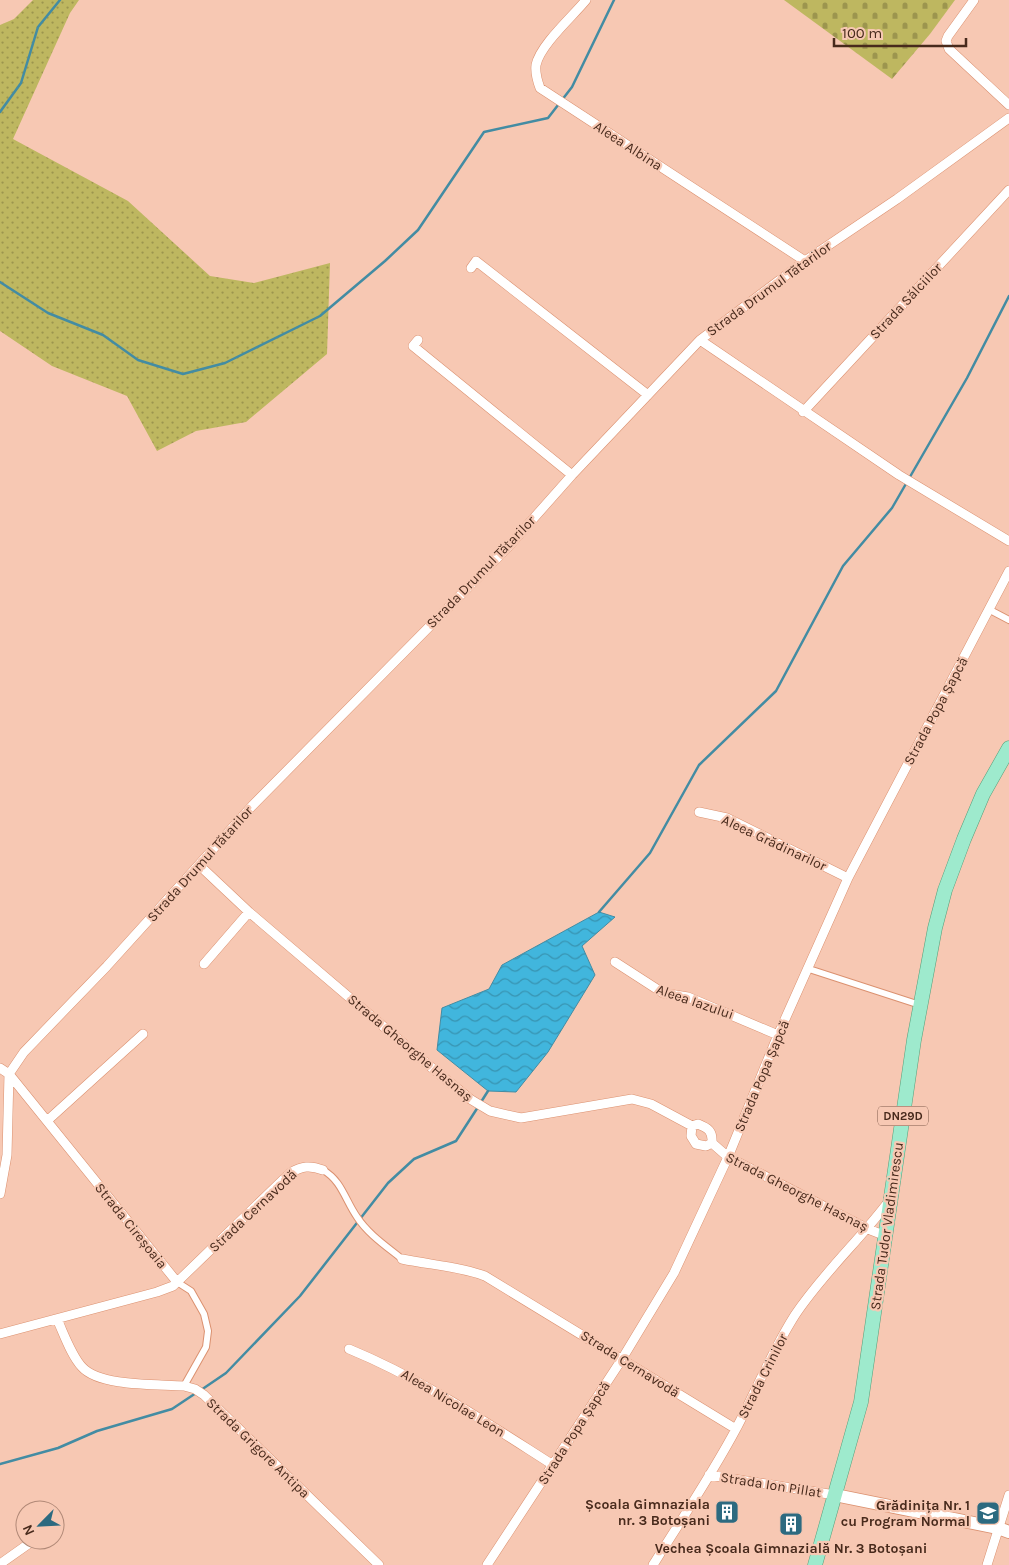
<svg xmlns="http://www.w3.org/2000/svg" width="1009" height="1565" font-family="Karla,sans-serif">
	<defs>
		<pattern id="grass-dots" width="8" height="8" patternUnits="userSpaceOnUse" patternTransform="scale(1.25)"><rect width="8" height="8" fill="#beb760"/><path d="M2 2h.1M6 6h.1" fill="none" stroke="#9c954e" stroke-width="1.8" stroke-linecap="round"/></pattern>
		<pattern id="cemetery-stones" width="16" height="16" patternUnits="userSpaceOnUse" patternTransform="scale(1.25)"><rect width="16" height="16" fill="#beb760"/><path d="M2 7V4a2 2 0 0 1 4 0v3zM10 15v-3a2 2 0 0 1 4 0v3z" fill="#9c954e"/></pattern>
		<pattern id="water-waves" width="16" height="10" patternUnits="userSpaceOnUse" patternTransform="scale(1.25)"><rect width="16" height="10" fill="#41b6dd"/><path d="M0 5q4-4 8 0t8 0" fill="none" stroke="#3894b2"/></pattern>
	</defs>
	<rect width="100%" height="100%" fill="#f7c8b3"/>
	<!-- grass -->
	<path fill="url(#grass-dots)" d="M 33,0 L 79,0 L 70,13 L 13,139 L 128,201 L 210,276 L 254,283 L 330,263 L 327,354 L 246,422 L 196,431 L 157,451 L 127,396 L 52,366 L 0,331 L 0,25 L 14,19 Z"/>
	<!-- cemetery -->
	<path fill="url(#cemetery-stones)" d="M 784,0 L 955,0 L 930,34 L 892,79 Z"/>
	<!-- water -->
	<path fill="url(#water-waves)" stroke="#438ca3" d="M 599,912 L 615,917 L 582,946 L 595,975 L 548,1052 L 516,1092 L 488,1091 L 437,1050 L 442,1008 L 489,989 L 502,965 Z"/>
	<g fill="none" stroke-linecap="round" stroke-linejoin="round">
		<!-- stream -->
		<path stroke="#438ca3" stroke-width="2.5" d="M 0,112 L 21,83 L 38,27 L 60,0
			M 0,282 L 48,313 L 103,335 L 138,360 L 183,374 L 225,363 L 320,316 L 385,261 L 418,230 L 484,132 L 548,118 L 572,87 L 614,0
			M 599,912 L 650,853 L 699,765 L 776,691 L 843,566 L 892,508 L 967,378 L 1009,296
			M 481,1102 L 488,1091
			M 201,1390 L 226,1373 L 300,1296 L 388,1183 L 414,1159 L 456,1141 L 478,1107
			M 0,1464 L 58,1448 L 97,1431 L 172,1409 L 196,1393"/>
		<!-- pedestrian casing -->
		<g stroke="#db9170" stroke-width="8">
			<path id="pedestrian" d="M 990,610 L 1009,620
				M 809,969 L 920,1005
				M 323,1170 C 342,1181 345,1200 357,1217 C 368,1234 386,1246 402,1259
				M 177,1282 L 191,1291 L 204,1314 L 208,1331 L 206,1347 L 184,1386"/>
		</g>
		<!-- minor casing -->
		<g stroke="#db9170" stroke-width="10">
			<path id="minor" d="M 586,0 C 573,16 540,45 536,65 C 535,73 537,80 540,88 L 805,261
				M 974,0 L 948,36 L 946,41 L 949,49 L 1009,105
				M 471,268 L 476,261 L 648,395
				M 418,340 L 413,346 L 572,475
				M 700,340 L 899,475 L 1009,541
				M 803,412 L 1009,190
				M 699,812 L 727,818 L 848,878
				M 199,865 L 249,912 L 438,1073 L 470,1099 L 490,1111 L 521,1118 L 632,1099 L 651,1104 L 692,1126 L 691,1136 L 696,1144 L 706,1146 L 712,1143 L 728,1157 L 868,1229 L 886,1236
				M 615,962 L 663,993 L 688,997 L 778,1035
				M 204,964 L 249,912
				M 0,1068 L 9,1074 L 24,1052 L 107,966 L 252,806 L 509,546 L 572,475 L 700,340 L 805,261 L 897,199 L 1009,118
				M 9,1074 L 177,1282
				M 48,1120 L 143,1034
				M 692,1126 L 698,1124 C 708,1128 713,1131 712,1143
				M 0,1194 L 7,1155 L 9,1074
				M 402,1259 C 430,1265 459,1266 485,1276 L 736,1429
				M 57,1319 C 64,1334 71,1355 82,1367 C 100,1387 158,1384 184,1386 L 195,1389 L 204,1395 L 379,1565
				M 0,1334 L 157,1292 L 173,1286 L 290,1173 C 302,1166 310,1165 323,1170
				M 349,1349 C 422,1379 487,1423 553,1465
				M 709,1475 L 835,1495
				M 55,1528 L 58,1526
				M 0,1564 L 34,1540
				M 487,1565 L 622,1359 L 674,1273 L 728,1157 L 778,1035 L 848,878 L 1009,571
				M 653,1565 C 681,1520 711,1476 736,1429 C 756,1391 772,1351 795,1315 C 823,1273 859,1241 889,1201
				M 987,1565 L 1009,1495"/>
		</g>
		<!-- secondary casing -->
		<g stroke="#db9170" stroke-width="14">
			<path id="secondary" d="M 835,1495 L 998,1528 L 1009,1532"/>
		</g>
		<!-- primary casing -->
		<g stroke="#569e79" stroke-width="15">
			<path id="primary" d="M 815,1565 L 861,1402 L 914,1040 L 935,928 L 945,890 L 964,839 L 983,794 L 1009,748"/>
		</g>
		<!-- pedestrian -->
		<use href="#pedestrian" stroke="#fff" stroke-width="6"/>
		<!-- minor -->
		<use href="#minor" stroke="#fff" stroke-width="9"/>
		<!-- secondary -->
		<use href="#secondary" stroke="#fff" stroke-width="12"/>
		<!-- primary -->
		<use href="#primary" stroke="#9eeacd" stroke-width="14"/>
	</g>
	<!-- icons -->
	<defs>
		<g id="building-square" transform="scale(1.25)"><rect x="-9" y="-9" width="18" height="18" rx="4" fill="#2c6a80" stroke="#f7c8b3"/><path d="M-4-6H4V6H1V3H-1V6H-4ZM-2.5-4.3h1.7v1.8h-1.7ZM.8-4.3h1.7v1.8H.8ZM-2.5-1h1.7V.8h-1.7ZM.8-1h1.7V.8H.8Z" fill="#fff"/></g>
		<g id="school-square" transform="scale(1.25)"><rect x="-9" y="-9" width="18" height="18" rx="4" fill="#2c6a80" stroke="#f7c8b3"/><path d="M0-5L7-2L0 1L-7-2ZM-4 1L0 2.5L4 1V4Q0 6-4 4Z" fill="#fff"/></g>
	</defs>
	<g fill-rule="evenodd">
		<use href="#building-square" x="727" y="1512"/>
		<use href="#school-square" x="988" y="1513"/>
		<use href="#building-square" x="791" y="1524"/>
	</g>
	<g text-anchor="middle" dominant-baseline="central" stroke-width="4.5" stroke-linejoin="round" paint-order="stroke">
		<!-- shield labels -->
		<rect fill="#f7c8b3" stroke="#7c5949" stroke-width="1" x="878" y="1106.5" width="50" height="19" rx="4"/>
		<g font-size="12" font-weight="bold" fill="#482a1c">
			<text x="903" y="1116">DN29D</text>
		</g>
		<!-- street labels -->
		<g font-size="14" fill="#482a1c" stroke="#f7c8b3">
			<text transform="translate(628 146) rotate(33)">Aleea Albina</text>
			<text transform="translate(769 289) rotate(-36)">Strada Drumul Tătarilor</text>
			<text transform="translate(906 301) rotate(-47)">Strada Sălciilor</text>
			<text transform="translate(481 572) rotate(-46)">Strada Drumul Tătarilor</text>
			<text transform="translate(936 711) rotate(-62)">Strada Popa Șapcă</text>
			<text transform="translate(774 843) rotate(25)">Aleea Grădinarilor</text>
			<text transform="translate(200 864) rotate(-48)">Strada Drumul Tătarilor</text>
			<text transform="translate(695 1002) rotate(19)">Aleea Iazului</text>
			<text transform="translate(410 1048) rotate(40)">Strada Gheorghe Hasnaș</text>
			<text transform="translate(762 1076) rotate(-67)">Strada Popa Șapcă</text>
			<text transform="translate(797 1192) rotate(27)">Strada Gheorghe Hasnaș</text>
			<text transform="translate(253 1211) rotate(-43)">Strada Cernavodă</text>
			<text transform="translate(131 1226) rotate(51)">Strada Cireșoaia</text>
			<text transform="translate(887 1226) rotate(-82)">Strada Tudor Vladimirescu</text>
			<text transform="translate(630 1364) rotate(32)">Strada Cernavodă</text>
			<text transform="translate(763 1376) rotate(-63)">Strada Crinilor</text>
			<text transform="translate(453 1403) rotate(31)">Aleea Nicolae Leon</text>
			<text transform="translate(574 1433) rotate(-57)">Strada Popa Șapcă</text>
			<text transform="translate(258 1448) rotate(44)">Strada Grigore Antipa</text>
			<text transform="translate(771 1485) rotate(9)">Strada Ion Pillat</text>
		</g>
		<!-- poi labels -->
		<g font-size="14" font-weight="bold" fill="#482a1c" stroke="#f7c8b3" text-anchor="end">
			<text x="710" y="1504">Școala Gimnaziala<tspan x="710" dy="16">nr. 3 Botoșani</tspan></text>
			<text x="970" y="1505">Grădinița Nr. 1<tspan x="970" dy="16">cu Program Normal</tspan></text>
			<text x="791" y="1548" text-anchor="middle">Vechea Școala Gimnazială Nr. 3 Botoșani</text>
		</g>
	</g>
	<!-- north arrow -->
	<g transform="translate(40 1525) rotate(246)"><circle r="24" fill="#f7c8b3" stroke="#b18977"/>
	<path d="M0-4L9 19L0 12L-9 19Z" fill="#2c6a80"/>
	<text y="-8" font-size="14" font-weight="bold" text-anchor="middle" fill="#482a1c">N</text>
	</g>
	<!-- scale -->
	<path d="M834 38v8h132v-8" fill="none" stroke="#482a1c" stroke-width="2.5"/>
	<text x="842" y="38" font-size="15" fill="#482a1c" stroke="#f7c8b3" stroke-width="4" paint-order="stroke">100 m</text>
</svg>
